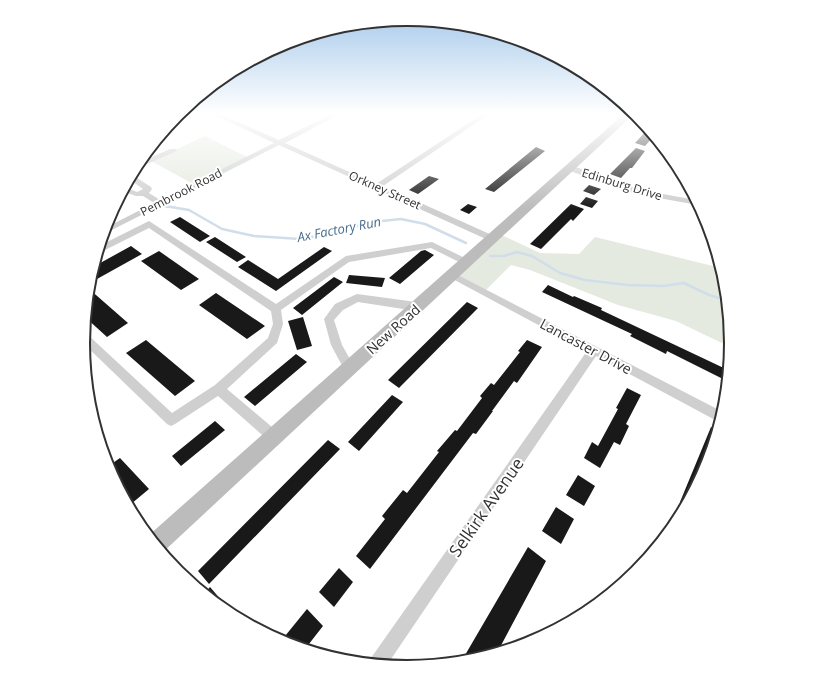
<svg xmlns="http://www.w3.org/2000/svg" width="813" height="686" font-family="'Open Sans',sans-serif">
	<rect width="100%" height="100%" fill="#fff"/>
	<!-- green -->
	<path fill="#e4eadf" d="M 205,136 L 249,158 L 195,185 L 151,161 Z
		M 497,233 L 540,253 L 579,254 L 595,237 L 721,268 L 724,280 L 730,347 L 676,321 L 618,305 L 530,270 L 511,265 L 484,292 L 452,275 Z"/>
	<g fill="none" stroke-linecap="round" stroke-linejoin="round">
		<!-- stream-far1 -->
		<path stroke="#d1deea" stroke-width="2" d="M 165,206 L 167,207"/>
		<!-- stream -->
		<path stroke="#d1deea" stroke-width="2.5" d="M 165,206 L 189,210 L 222,229 L 254,236 L 300,239 L 329,234 L 372,222 L 401,219 L 425,224 L 466,243
			M 490,256 L 504,256 L 517,252 L 532,256 L 560,273 L 585,280 L 628,285 L 664,286 L 684,283 L 709,295 L 726,300"/>
	</g>
	<!-- building -->
	<path fill="#191919" d="M 648,129 L 654,136 L 645,146 L 635,143 Z
		M 536,147 L 545,151 L 494,192 L 485,189 Z
		M 636,148 L 645,151 L 632,168 L 630,168 L 621,178 L 610,174 Z
		M 429,176 L 439,179 L 418,194 L 409,190 Z
		M 589,185 L 601,189 L 594,195 L 583,191 Z
		M 586,197 L 598,201 L 592,208 L 580,204 Z
		M 468,204 L 477,207 L 469,214 L 460,210 Z
		M 571,204 L 584,209 L 573,221 L 571,219 L 541,249 L 530,244 Z
		M 180,217 L 210,236 L 200,242 L 170,222 Z
		M 215,237 L 246,257 L 237,262 L 206,242 Z
		M 131,246 L 142,254 L 88,284 L 93,267 Z
		M 324,247 L 332,251 L 276,291 L 238,267 L 248,260 L 278,279 Z
		M 425,250 L 434,255 L 400,284 L 389,278 L 421,251 Z
		M 159,251 L 199,279 L 181,290 L 141,261 Z
		M 349,275 L 385,278 L 382,287 L 346,283 Z
		M 334,277 L 343,282 L 302,315 L 293,308 Z
		M 548,285 L 573,297 L 574,296 L 602,308 L 601,310 L 728,370 L 727,381 L 667,351 L 666,354 L 630,336 L 632,334 L 542,292 Z
		M 88,288 L 128,323 L 107,337 L 85,317 Z
		M 216,293 L 265,326 L 247,339 L 199,305 Z
		M 467,302 L 478,308 L 399,388 L 388,380 Z
		M 303,317 L 312,346 L 297,350 L 288,321 Z
		M 146,340 L 195,381 L 175,396 L 126,353 Z
		M 527,340 L 542,347 L 517,383 L 514,381 L 492,411 L 493,411 L 476,434 L 473,433 L 370,569 L 356,556 L 385,519 L 382,516 L 403,490 L 407,493 L 439,452 L 437,451 L 455,430 L 457,431 L 482,398 L 480,396 L 491,383 L 494,385 L 520,352 L 518,351 Z
		M 296,354 L 307,362 L 255,406 L 244,397 Z
		M 627,388 L 641,395 L 626,424 L 629,426 L 620,445 L 614,442 L 600,468 L 584,458 L 592,442 L 598,446 L 618,409 L 616,408 Z
		M 392,395 L 403,402 L 359,451 L 348,442 Z
		M 215,421 L 225,430 L 181,466 L 172,456 Z
		M 711,427 L 717,429 L 706,467 L 686,505 L 680,502 Z
		M 328,440 L 340,449 L 209,584 L 198,571 Z
		M 120,458 L 149,489 L 131,504 L 120,491 L 107,467 Z
		M 578,475 L 595,486 L 584,506 L 566,495 Z
		M 556,507 L 574,519 L 561,544 L 542,531 Z
		M 528,547 L 546,561 L 497,653 L 469,661 L 461,662 Z
		M 339,568 L 353,582 L 334,607 L 319,592 Z
		M 210,587 L 228,608 L 225,611 L 204,594 Z
		M 307,609 L 323,626 L 305,649 L 281,641 Z"/>
	<g fill="none" stroke-linecap="round" stroke-linejoin="round">
		<!-- street -->
		<path fill="#cfcfcf" fill-rule="evenodd" d="M 210,113 L 217,113 L 279,140 L 334,113 L 341,113 L 340,114 L 285,143 L 376,184 L 484,113 L 491,113 L 383,186 L 494,236 L 495,238 L 494,240 L 488,240 L 279,145 L 102,235 L 105,228 L 154,203 L 143,196 L 136,196 L 122,191 L 124,187 L 137,192 L 143,189 L 129,179 L 131,174 L 151,187 L 152,189 L 149,193 L 160,200 L 274,143 Z
			M 170,149 L 176,149 L 177,151 L 133,170 L 136,164 Z
			M 567,166 L 573,166 L 641,190 L 696,200 L 698,205 L 636,194 L 567,170 Z
			M 149,221 L 276,304 L 346,256 L 432,242 L 469,260 L 471,262 L 469,264 L 463,264 L 431,248 L 349,262 L 281,310 L 283,324 L 277,343 L 227,389 L 279,433 L 280,437 L 279,441 L 274,443 L 269,441 L 218,396 L 175,424 L 171,426 L 167,424 L 83,343 L 83,333 L 87,334 L 172,413 L 215,385 L 268,338 L 273,324 L 271,311 L 149,228 L 97,254 L 99,246 Z
			M 452,272 L 723,412 L 720,422 L 717,421 L 596,356 L 387,665 L 369,663 L 371,658 L 587,351 L 449,277 L 447,275 L 449,273 Z
			M 357,294 L 409,301 L 420,304 L 421,307 L 420,310 L 416,311 L 358,302 L 343,310 L 334,320 L 342,345 L 355,368 L 353,371 L 349,373 L 345,371 L 331,345 L 324,319 L 335,304 Z"/>
		<!-- secondary -->
		<path fill="#bcbcbc" fill-rule="evenodd" d="M 625,113 L 635,113 L 162,553 L 148,536 Z"/>
	</g>
	<!-- sky -->
	<linearGradient id="sky" x2="0" y2="1"><stop stop-color="#9fc5e9"/><stop offset="0.54" stop-color="#fff"/><stop offset="1" stop-color="#fff" stop-opacity="0"/></linearGradient>
	<rect width="813" height="209" fill="url(#sky)"/>
	<g text-anchor="middle" dominant-baseline="central" stroke-width="4" stroke-linejoin="round" paint-order="stroke">
		<!-- far-street labels -->
		<g font-size="12" fill="#323232" stroke="#fff">
			<text transform="translate(622 184) rotate(17)">Edinburg Drive</text>
			<text transform="translate(385 190) rotate(24)">Orkney Street</text>
			<text transform="translate(181 192) rotate(-27)">Pembrook Road</text>
		</g>
		<!-- far-water labels -->
		<g font-size="13" font-style="italic" fill="#476c8d" stroke="#fff">
			<text transform="translate(339 229) rotate(-11)">Ax Factory Run</text>
		</g>
		<!-- street labels -->
		<g font-size="14" fill="#323232" stroke="#fff">
			<text transform="translate(393 329) rotate(-42)">New Road</text>
			<text transform="translate(586 346) rotate(28)">Lancaster Drive</text>
		</g>
		<!-- near-street labels -->
		<g font-size="17" fill="#323232" stroke="#fff">
			<text transform="translate(486 507) rotate(-55)">Selkirk Avenue</text>
		</g>
	</g>
	<!-- crop -->
	<path d="M0 0H813V686H0ZM90 343a317 317 0 1 1 634 0a317 317 0 1 1-634 0Z" fill="#fff" fill-rule="evenodd"/>
	<path fill="none" stroke="#323232" stroke-width="2" d="M90 343a317 317 0 1 1 634 0a317 317 0 1 1-634 0Z"/>
</svg>
